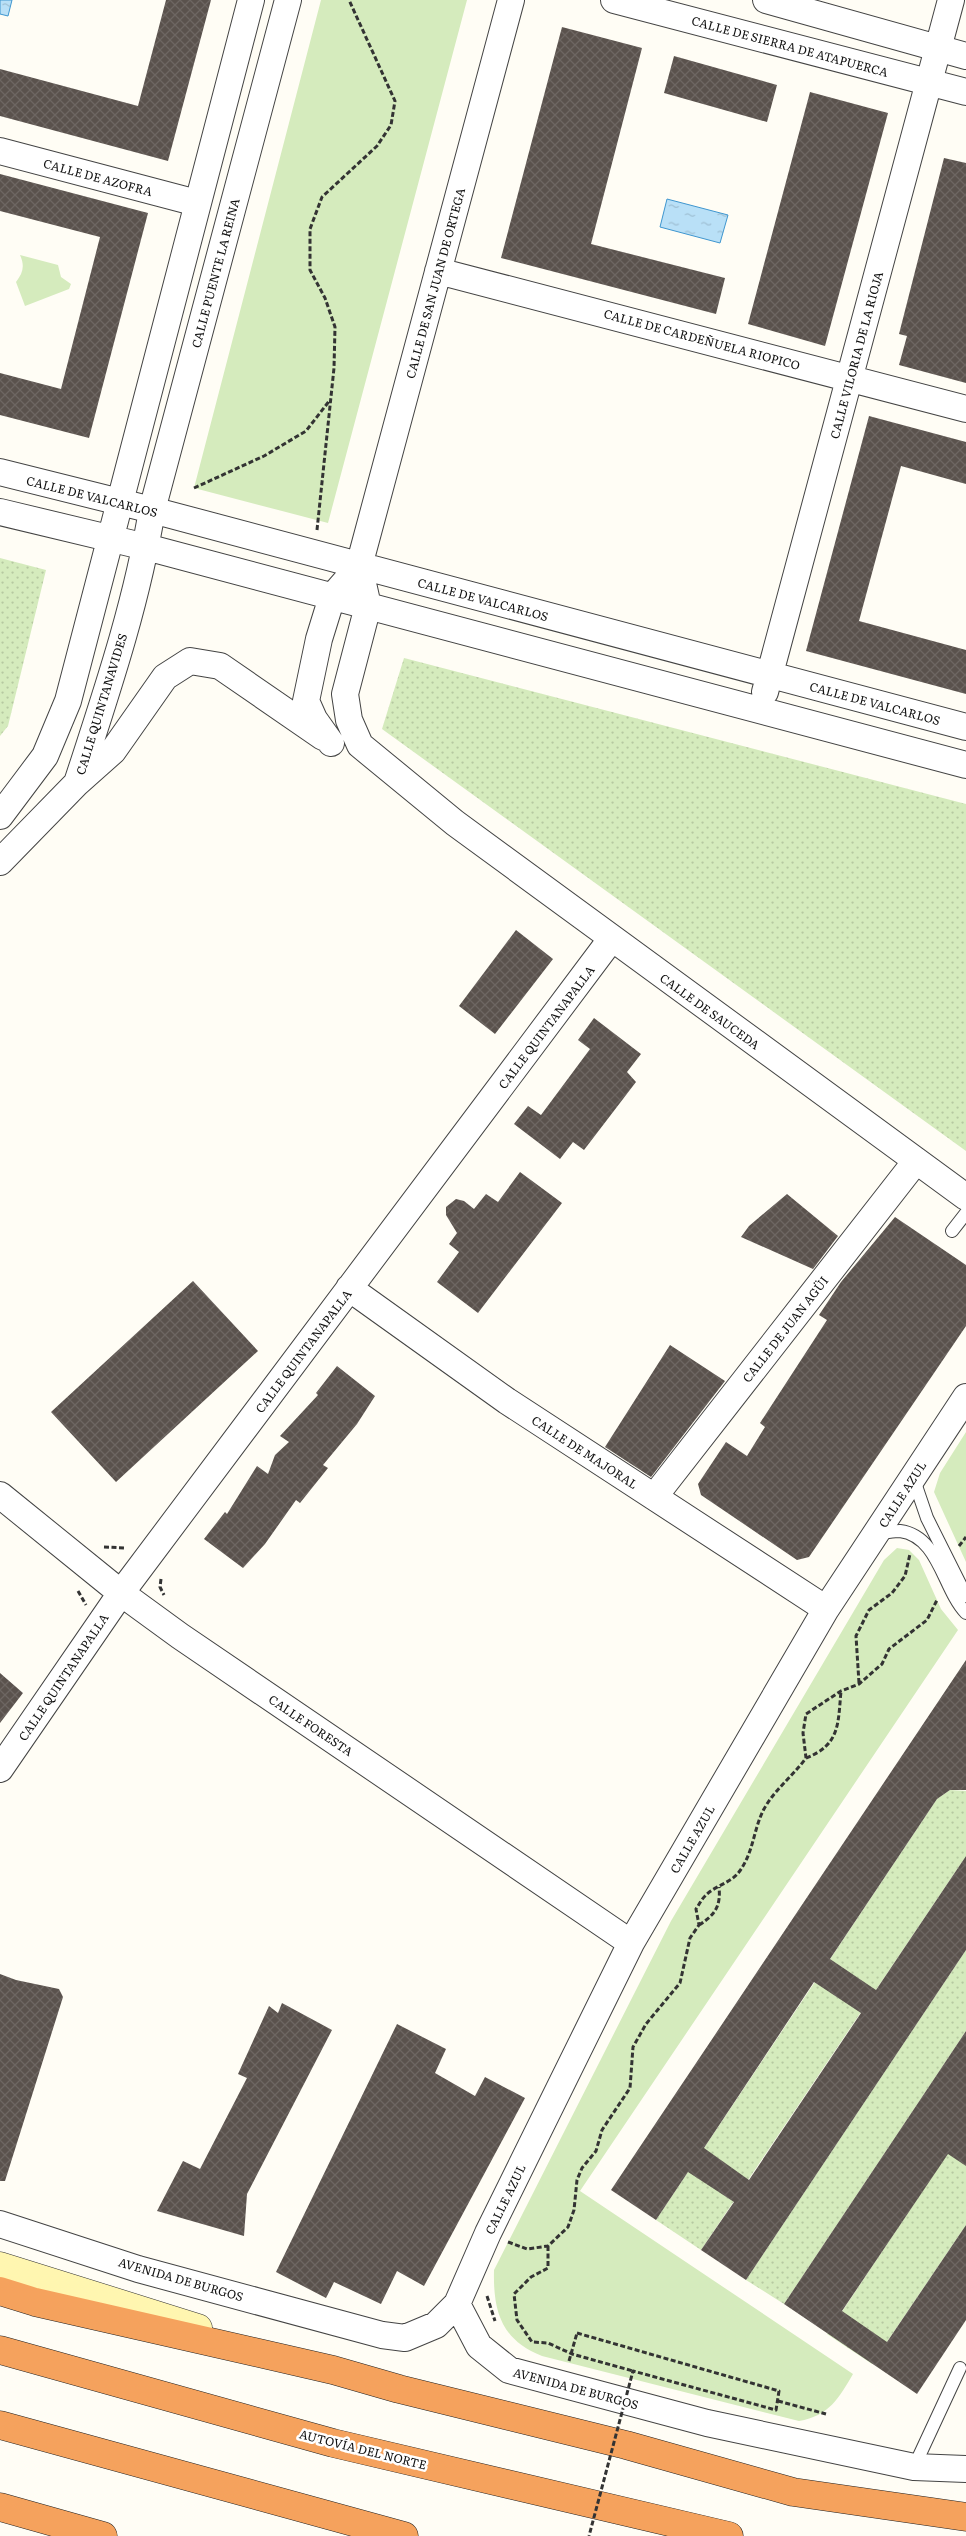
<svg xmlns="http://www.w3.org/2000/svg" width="966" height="2536" font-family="Literata,serif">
	<defs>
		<pattern id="grass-dots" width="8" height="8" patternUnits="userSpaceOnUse" patternTransform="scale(1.25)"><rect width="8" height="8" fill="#d5ebbd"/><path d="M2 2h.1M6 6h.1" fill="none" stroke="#b6c8a1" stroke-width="1.8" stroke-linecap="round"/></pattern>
		<pattern id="water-ripples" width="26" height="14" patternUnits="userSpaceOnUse" patternTransform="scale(1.25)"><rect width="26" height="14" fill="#b9e0f7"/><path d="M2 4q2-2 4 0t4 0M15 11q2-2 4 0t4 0" fill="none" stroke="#9ebfd3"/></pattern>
		<pattern id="building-cross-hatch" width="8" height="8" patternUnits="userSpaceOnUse" patternTransform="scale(1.25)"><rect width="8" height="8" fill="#5a524d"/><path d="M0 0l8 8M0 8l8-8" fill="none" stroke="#6d6662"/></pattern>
	</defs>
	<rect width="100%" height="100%" fill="#fffdf5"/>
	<!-- grass -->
	<path fill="url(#grass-dots)" d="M 0,558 L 46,570 L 8,726 L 0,736 Z
		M 404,658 L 966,804 L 966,1151 L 382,729 Z
		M 950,1790 L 966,1791 L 966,1856 L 701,2250 L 656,2220 L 937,1799 Z
		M 966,1950 L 966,2031 L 784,2304 L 746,2280 Z
		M 966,2126 L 966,2225 L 872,2364 L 827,2334 Z"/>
	<!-- park -->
	<path fill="#d5ebbd" d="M 321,0 L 467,0 L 328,523 L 194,488 Z
		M 20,255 L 58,265 L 61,277 L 71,284 L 69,289 L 25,306 L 16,282 C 23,273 25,266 20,255 Z
		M 966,1432 L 966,1562 L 934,1492 L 940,1473 Z
		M 897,1548 L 909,1550 L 919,1560 L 941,1609 L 958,1630 L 580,2191 L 853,2374 C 839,2398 829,2416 799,2421 L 542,2356 C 501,2340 493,2311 494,2270 L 671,1921 L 884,1560 Z"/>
	<!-- water -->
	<path fill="url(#water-ripples)" stroke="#3f96cf" d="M 0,0 L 12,0 L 8,16 L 0,14 Z
		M 667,199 L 728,215 L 720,243 L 660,227 Z"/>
	<!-- building -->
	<path fill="url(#building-cross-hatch)" fill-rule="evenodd" d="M 166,0 L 211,0 L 168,161 L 0,116 L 0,69 L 138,106 Z
		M 562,27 L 642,48 L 591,244 L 725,278 L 716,314 L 501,258 Z
		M 674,56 L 777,85 L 767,122 L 664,93 Z
		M 810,92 L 888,113 L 825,346 L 748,324 Z
		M 944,158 L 966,163 L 966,383 L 899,365 L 907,336 L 899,334 Z
		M 0,174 L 148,213 L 89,438 L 0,415 L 0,373 L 61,389 L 100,237 L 0,211 Z
		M 869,416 L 966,442 L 966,484 L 901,466 L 859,621 L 966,650 L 966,694 L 806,651 Z
		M 516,930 L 553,959 L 495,1034 L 459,1006 Z
		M 594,1018 L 641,1054 L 627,1072 L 636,1082 L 584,1150 L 573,1142 L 560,1159 L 514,1124 L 528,1106 L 541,1115 L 590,1049 L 578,1040 Z
		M 520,1172 L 562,1203 L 478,1313 L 437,1282 L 459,1252 L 449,1244 L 457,1233 L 446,1215 L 446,1207 L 456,1199 L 464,1201 L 474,1209 L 486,1194 L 498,1202 Z
		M 787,1194 L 838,1236 L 813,1269 L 741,1237 L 749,1226 Z
		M 895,1217 L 966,1265 L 966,1326 L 809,1557 L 797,1560 L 701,1495 L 698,1484 L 726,1442 L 747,1456 L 765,1427 L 760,1423 L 827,1320 L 819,1315 L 841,1282 Z
		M 193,1281 L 258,1351 L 116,1482 L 51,1412 Z
		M 670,1345 L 725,1381 L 651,1477 L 605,1447 Z
		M 337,1366 L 375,1396 L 357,1424 L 323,1465 L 328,1468 L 300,1503 L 296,1500 L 265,1544 L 243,1568 L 204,1539 L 225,1512 L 227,1514 L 257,1466 L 268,1474 L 275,1455 L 289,1442 L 280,1436 L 318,1395 L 316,1393 Z
		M 966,1660 L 966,1790 L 950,1790 L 937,1799 L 830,1959 L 876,1990 L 966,1856 L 966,1950 L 746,2280 L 701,2250 L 734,2202 L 688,2172 L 656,2220 L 611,2190 ZM 814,1982 L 861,2013 L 749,2180 L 704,2148 Z
		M 0,1673 L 23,1693 L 0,1723 Z
		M 0,1974 L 16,1980 L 59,1989 L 63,1997 L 5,2181 L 0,2181 Z
		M 282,2003 L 332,2030 L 247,2194 L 244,2236 L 157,2211 L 183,2161 L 200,2169 L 247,2078 L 238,2074 L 269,2006 L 278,2013 Z
		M 397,2024 L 446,2049 L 435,2073 L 475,2096 L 485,2077 L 525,2098 L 424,2286 L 397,2271 L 381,2304 L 334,2282 L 326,2298 L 276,2272 Z
		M 966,2031 L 966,2166 L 948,2154 L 842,2311 L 887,2342 L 966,2225 L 966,2320 L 917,2394 L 784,2304 Z"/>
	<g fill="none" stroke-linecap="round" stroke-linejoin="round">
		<!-- lane casing -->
		<g stroke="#444" stroke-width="14">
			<path id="lane" d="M 952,1231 L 966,1213
				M 913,1477 L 927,1518 L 966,1596
				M 877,1533 C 884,1533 893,1531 900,1531 C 939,1536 943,1589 966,1613
				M 914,2467 L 960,2368"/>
		</g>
		<!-- street casing -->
		<g stroke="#444" stroke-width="28">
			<path id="street" d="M 614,0 L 966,92
				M 766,0 L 966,56
				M 0,151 L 197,203
				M 438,271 L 966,409
				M 0,472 L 152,510 L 966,727
				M 0,512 L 146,547 L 966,765
				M 364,588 L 368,606 L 345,694 L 349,720 L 360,745 L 455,823 L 966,1197
				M 765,692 L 951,0
				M 331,743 L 314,719 L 306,701 L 319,639 L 332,597 L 359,566 L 511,0
				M 77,783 C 106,694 137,603 152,510 L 288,0
				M 0,816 L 45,756 L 68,701 L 251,0
				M 0,862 L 77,783 L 113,751 L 165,677 L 190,661 L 220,666 L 323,737
				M 349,1288 L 507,1401 L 826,1609
				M 0,1495 L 121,1593 L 180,1636 L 631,1943
				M 654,1497 L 916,1161
				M 0,1769 L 121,1593 L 612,938
				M 0,2224 L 138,2269 L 382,2335 L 405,2338 L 436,2325 L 457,2304 L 488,2233 L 631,1943 L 826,1609 L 966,1397
				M 457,2304 L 479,2346 L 509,2370 L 707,2423 L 914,2467 L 966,2469"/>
		</g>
		<!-- secondary casing -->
		<g stroke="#333" stroke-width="29">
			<path id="secondary" d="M 0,2266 L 198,2328"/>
		</g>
		<!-- highway casing -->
		<g stroke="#222" stroke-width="29">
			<path id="highway" d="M 0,2291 L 35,2302 L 333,2370 L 399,2389 L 626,2445 L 793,2492 L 966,2517
				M 0,2350 L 333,2443 L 729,2536
				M 0,2425 L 404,2536
				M 0,2507 L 103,2536"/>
		</g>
		<!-- path -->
		<path stroke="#333" stroke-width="3" stroke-dasharray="5 2.5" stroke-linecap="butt" d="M 194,488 L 264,456 L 306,431 L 330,400
			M 317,530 L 334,368 L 335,327 L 325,298 L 310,270 L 310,229 L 322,197 L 377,146 L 391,125 L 395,101 L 349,0
			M 959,1546 L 966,1537
			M 104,1547 L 125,1548
			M 161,1579 L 160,1587 L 164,1595
			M 78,1591 L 86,1605
			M 859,1683 L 856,1636 L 869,1610 L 892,1593 L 905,1576 L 910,1554
			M 806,1758 C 840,1745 838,1724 841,1691
			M 699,1925 C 715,1915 721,1906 719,1887
			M 508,2242 L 527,2249 L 548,2246 L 568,2227 L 574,2210 L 577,2180 L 582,2168 L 596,2151 L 602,2130 L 630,2088 L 633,2047 L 646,2024 L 680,1983 L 690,1938 L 699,1925 L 696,1909 C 699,1905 701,1900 705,1896 C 714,1886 731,1883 739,1872 C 754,1852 753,1830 764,1809 C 775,1789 793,1776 806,1758 L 803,1733 L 806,1714 L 841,1691 L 859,1684 L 882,1664 L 889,1649 L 927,1620 L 937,1600
			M 548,2246 L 548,2268 L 531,2277 L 514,2294 L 517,2320 L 532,2342 L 548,2343 L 572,2354 L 633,2371
			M 487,2296 L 495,2321
			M 569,2361 L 577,2333
			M 778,2401 L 826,2414"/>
		<!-- lane -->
		<use href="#lane" stroke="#fff" stroke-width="12"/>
		<!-- street -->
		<use href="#street" stroke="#fff" stroke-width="26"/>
		<!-- secondary -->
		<use href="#secondary" stroke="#fff6b0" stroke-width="28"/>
		<!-- highway -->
		<use href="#highway" stroke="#f5a25d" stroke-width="28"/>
		<!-- path-bridge -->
		<path stroke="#333" stroke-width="3" stroke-dasharray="5 2.5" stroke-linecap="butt" d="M 577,2333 L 779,2391 L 776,2410 L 633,2371 L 589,2536"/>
	</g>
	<g text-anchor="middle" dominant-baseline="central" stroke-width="5" stroke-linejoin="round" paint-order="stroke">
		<!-- street labels -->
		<g font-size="12" fill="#111" stroke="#fff">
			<text transform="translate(790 46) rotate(15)">CALLE DE SIERRA DE ATAPUERCA</text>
			<text transform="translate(98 177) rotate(15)">CALLE DE AZOFRA</text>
			<text transform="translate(215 273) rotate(-75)">CALLE PUENTE LA REINA</text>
			<text transform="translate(435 283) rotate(-75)">CALLE DE SAN JUAN DE ORTEGA</text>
			<text transform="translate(702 339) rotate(15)">CALLE DE CARDEÑUELA RIOPICO</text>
			<text transform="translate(856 355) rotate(-75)">CALLE VILORIA DE LA RIOJA</text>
			<text transform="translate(92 496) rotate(14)">CALLE DE VALCARLOS</text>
			<text transform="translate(483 599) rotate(15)">CALLE DE VALCARLOS</text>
			<text transform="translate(875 703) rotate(15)">CALLE DE VALCARLOS</text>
			<text transform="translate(101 704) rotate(-73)">CALLE QUINTANAVIDES</text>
			<text transform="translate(710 1011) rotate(36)">CALLE DE SAUCEDA</text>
			<text transform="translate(546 1027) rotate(-53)">CALLE QUINTANAPALLA</text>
			<text transform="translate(785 1329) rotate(-52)">CALLE DE JUAN AGÜI</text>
			<text transform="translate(303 1351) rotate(-53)">CALLE QUINTANAPALLA</text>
			<text transform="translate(585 1452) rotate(33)">CALLE DE MAJORAL</text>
			<text transform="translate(902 1494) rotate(-57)">CALLE AZUL</text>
			<text transform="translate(63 1677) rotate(-56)">CALLE QUINTANAPALLA</text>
			<text transform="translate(311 1725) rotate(34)">CALLE FORESTA</text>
			<text transform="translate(692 1839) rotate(-60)">CALLE AZUL</text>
			<text transform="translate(505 2199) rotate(-64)">CALLE AZUL</text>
			<text transform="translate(181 2279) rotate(16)">AVENIDA DE BURGOS</text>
			<text transform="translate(576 2388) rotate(15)">AVENIDA DE BURGOS</text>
			<text transform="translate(363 2449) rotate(14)">AUTOVÍA DEL NORTE</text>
		</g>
	</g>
</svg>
